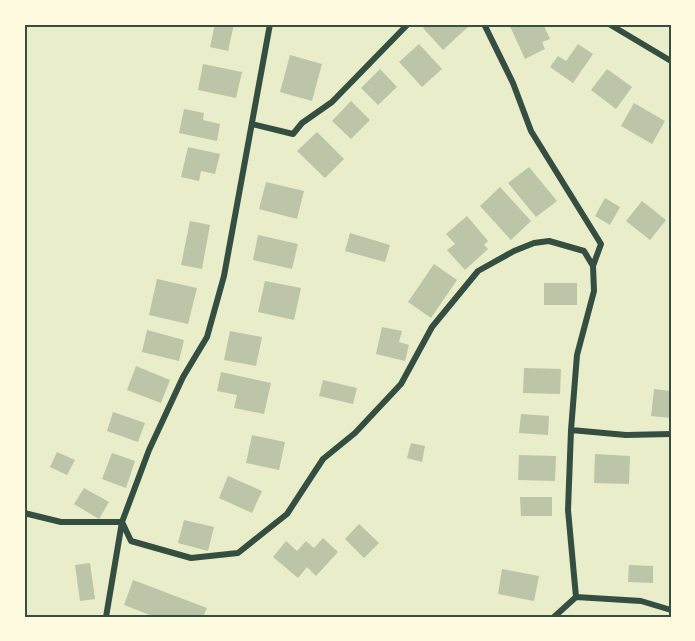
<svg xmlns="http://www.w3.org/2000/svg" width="695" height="641" font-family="'Archivo Narrow',sans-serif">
	<rect width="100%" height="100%" fill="#e9edc9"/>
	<!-- building -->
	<path fill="#bcc5a7" d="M 215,24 L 234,24 L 228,51 L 210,47 Z
		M 428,24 L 471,24 L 443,50 L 423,28 Z
		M 509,24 L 543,24 L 550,39 L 542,42 L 545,49 L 525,59 Z
		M 419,44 L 442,69 L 422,87 L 399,62 Z
		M 578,44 L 593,54 L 573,83 L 550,67 L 558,56 L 566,61 Z
		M 290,55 L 322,64 L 312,101 L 280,92 Z
		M 203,64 L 242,72 L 236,98 L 198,90 Z
		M 380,69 L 397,87 L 378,105 L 361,88 Z
		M 607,69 L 632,87 L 616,109 L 591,90 Z
		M 351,101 L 370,120 L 351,139 L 332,121 Z
		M 634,103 L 665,121 L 652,144 L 621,126 Z
		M 184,109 L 204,113 L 203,120 L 220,124 L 217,141 L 179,133 Z
		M 317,132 L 344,159 L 325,178 L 297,151 Z
		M 188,147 L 220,154 L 215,174 L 201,171 L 199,181 L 181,177 Z
		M 529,167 L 557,201 L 536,217 L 508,183 Z
		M 266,182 L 304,191 L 297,219 L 259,209 Z
		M 500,187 L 531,221 L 511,240 L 480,206 Z
		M 605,198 L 620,207 L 610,225 L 595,216 Z
		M 642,201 L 666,220 L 650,240 L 626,221 Z
		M 467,216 L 488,241 L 484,245 L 488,249 L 465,270 L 447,250 L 455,244 L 446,234 Z
		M 190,221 L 210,225 L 202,269 L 181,265 Z
		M 350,233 L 390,245 L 385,262 L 345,251 Z
		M 258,235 L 298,244 L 292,269 L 253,260 Z
		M 434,264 L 457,280 L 431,318 L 408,302 Z
		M 157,279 L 197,288 L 188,324 L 149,315 Z
		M 265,281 L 301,288 L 294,320 L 258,312 Z
		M 544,283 L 577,283 L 577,305 L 544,305 Z
		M 382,327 L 402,331 L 399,342 L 409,345 L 405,361 L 376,354 Z
		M 147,330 L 184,340 L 179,361 L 142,352 Z
		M 230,331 L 262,337 L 256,366 L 224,360 Z
		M 136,366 L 170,380 L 161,403 L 127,390 Z
		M 524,368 L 561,369 L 560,394 L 523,393 Z
		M 221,372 L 271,383 L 264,414 L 234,408 L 237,395 L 217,391 Z
		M 323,380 L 357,388 L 353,404 L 319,396 Z
		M 654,389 L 671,391 L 671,418 L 651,416 Z
		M 113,412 L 145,423 L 138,442 L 107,431 Z
		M 521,414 L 549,416 L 548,435 L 519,433 Z
		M 252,435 L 285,442 L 279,470 L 246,463 Z
		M 411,443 L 425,446 L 422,462 L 407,458 Z
		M 57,452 L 75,460 L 67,475 L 50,467 Z
		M 112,453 L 135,461 L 126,488 L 102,479 Z
		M 595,454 L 630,456 L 629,484 L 594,483 Z
		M 519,455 L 556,456 L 555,481 L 518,480 Z
		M 228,476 L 262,491 L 252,513 L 219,498 Z
		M 84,488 L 109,502 L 99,519 L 74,504 Z
		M 520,497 L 552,497 L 552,516 L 521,516 Z
		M 184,520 L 214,527 L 208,551 L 178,543 Z
		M 359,524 L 379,543 L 364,558 L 345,539 Z
		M 323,538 L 338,552 L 316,576 L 307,567 L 298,578 L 273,557 L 286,541 L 297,551 L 306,541 L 314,548 Z
		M 90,563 L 95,599 L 80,601 L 75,565 Z
		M 629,565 L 653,566 L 653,583 L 628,582 Z
		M 502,569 L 539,576 L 534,601 L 498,594 Z
		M 133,580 L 207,608 L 203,617 L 155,617 L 124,605 Z"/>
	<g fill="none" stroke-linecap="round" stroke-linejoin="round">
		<!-- minor -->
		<path stroke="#344e41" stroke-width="6" d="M 484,24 L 513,83 L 531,131 L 601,244 L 593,266 L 594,291 L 577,355 L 571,430 L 568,510 L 576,597 L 641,601 L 671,610
			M 609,24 L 671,61
			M 252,124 L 293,134 L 302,123 L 332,102 L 408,24
			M 571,430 L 626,435 L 671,434
			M 24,513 L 61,522 L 122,522 L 131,541 L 191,558 L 238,553 L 287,514 L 323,459 L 355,433 L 401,384 L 432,327 L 478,271 L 514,251 L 534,243 L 549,241 L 584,251 L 593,266
			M 106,617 L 122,522 L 149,450 L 183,377 L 207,337 L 224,276 L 270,24
			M 554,617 L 576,597"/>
	</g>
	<!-- border -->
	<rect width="695" height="641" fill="none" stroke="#fefae0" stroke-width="51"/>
	<rect x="26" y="26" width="644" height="590" fill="none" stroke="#344e41" stroke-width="2"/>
</svg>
